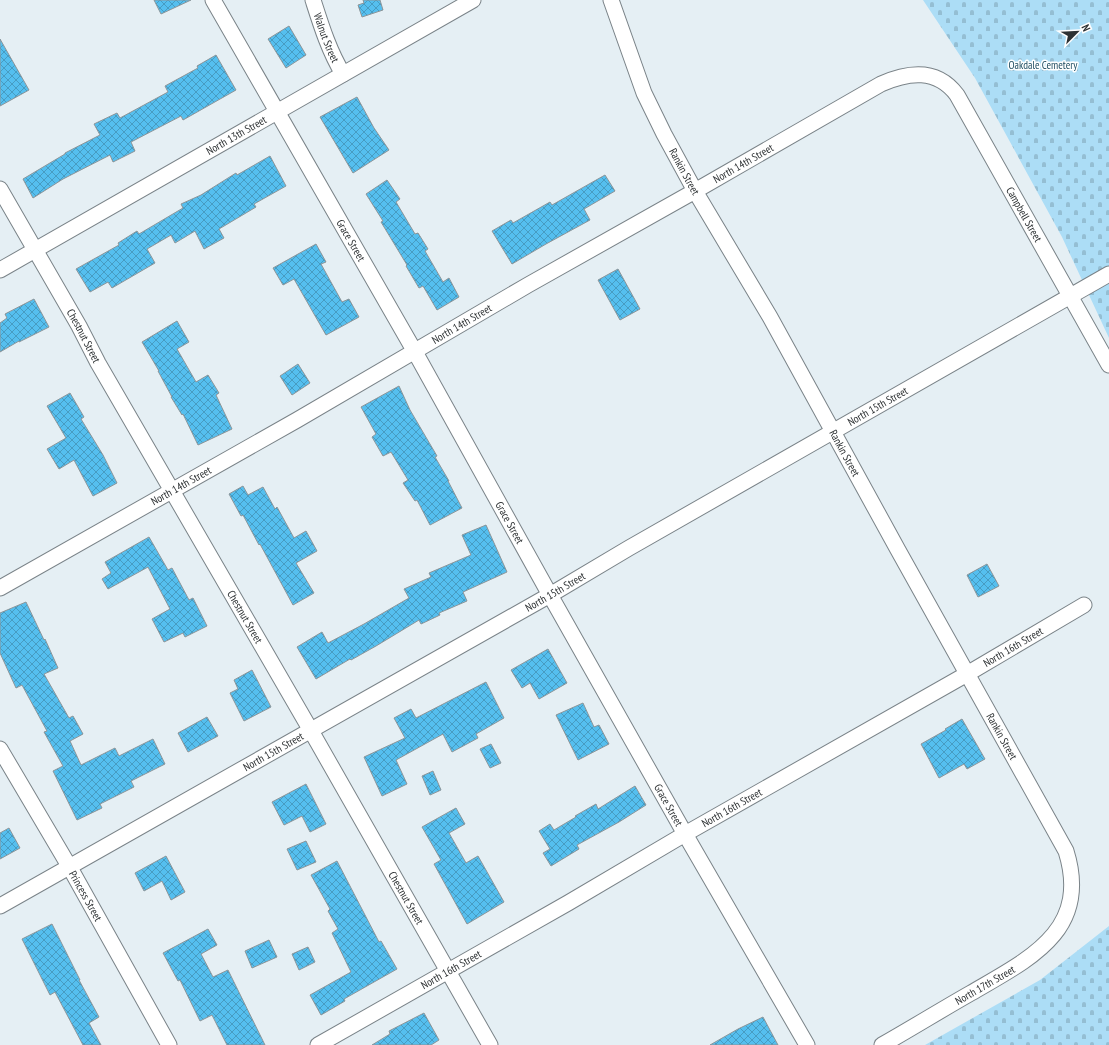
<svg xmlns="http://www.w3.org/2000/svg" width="1109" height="1045" font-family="'PT Sans Narrow',sans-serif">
	<defs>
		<pattern id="cemetery-stones" width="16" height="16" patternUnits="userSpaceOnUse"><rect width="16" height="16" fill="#acddf6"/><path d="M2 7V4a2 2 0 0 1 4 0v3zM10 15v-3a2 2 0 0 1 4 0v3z" fill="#94bed3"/></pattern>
		<pattern id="building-cross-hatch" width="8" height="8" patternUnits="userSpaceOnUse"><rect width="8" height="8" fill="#55bfef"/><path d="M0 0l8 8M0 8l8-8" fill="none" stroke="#479cc2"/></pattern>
	</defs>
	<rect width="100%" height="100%" fill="#e5eff4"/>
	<!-- cemetery -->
	<path fill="url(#cemetery-stones)" d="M 923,0 L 1109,0 L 1109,338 L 1062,237 L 975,78 Z
		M 1109,926 L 1109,1045 L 925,1045 L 1040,980 Z"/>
	<!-- building -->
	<path fill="url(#building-cross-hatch)" stroke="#8c9599" d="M 154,0 L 191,0 L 161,14 Z
		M 363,0 L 380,0 L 383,10 L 362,17 L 358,5 L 364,3 Z
		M 289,26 L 306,55 L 286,68 L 268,39 Z
		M 0,39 L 29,90 L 0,106 Z
		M 216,55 L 236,90 L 183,120 L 181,116 L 131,142 L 135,151 L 113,162 L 110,155 L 63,179 L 33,198 L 23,179 L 65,154 L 65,153 L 100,135 L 94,124 L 117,113 L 120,118 L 168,92 L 165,86 L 198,68 L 197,66 Z
		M 357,97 L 374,128 L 389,150 L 353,173 L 320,117 Z
		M 270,156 L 286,186 L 254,204 L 256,207 L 219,229 L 224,238 L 204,249 L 195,231 L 175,243 L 171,235 L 147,249 L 155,263 L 112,288 L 108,282 L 90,292 L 76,269 L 119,245 L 118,243 L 137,231 L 139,234 L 183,208 L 181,204 L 201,195 L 236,173 L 237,175 Z
		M 605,175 L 615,191 L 584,209 L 590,220 L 546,244 L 512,264 L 492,231 L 511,220 L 513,223 L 550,202 L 552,205 Z
		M 387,180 L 400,199 L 396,202 L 415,234 L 418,233 L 428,249 L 425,251 L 443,282 L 449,278 L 459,297 L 437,310 L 423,286 L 419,288 L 406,266 L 407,265 L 381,222 L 383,221 L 366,194 Z
		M 316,244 L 326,262 L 321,264 L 342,302 L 349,299 L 359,317 L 326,335 L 294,279 L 283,285 L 273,268 Z
		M 618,269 L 640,309 L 620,320 L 598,280 Z
		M 34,299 L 49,327 L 19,342 L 19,341 L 0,352 L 0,323 L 7,318 L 5,314 Z
		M 177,321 L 189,342 L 177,349 L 196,382 L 208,375 L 219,393 L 216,395 L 232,429 L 198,445 L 183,414 L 182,415 L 171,397 L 172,397 L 158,371 L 159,371 L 142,342 Z
		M 298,364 L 310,383 L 292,395 L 280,376 Z
		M 399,386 L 410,410 L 437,456 L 435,457 L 449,481 L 448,481 L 462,508 L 430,525 L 417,500 L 415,501 L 403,483 L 408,480 L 391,452 L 383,456 L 372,437 L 376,434 L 361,407 Z
		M 70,393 L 84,417 L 81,419 L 103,455 L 117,483 L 93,496 L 74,460 L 59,469 L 47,449 L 66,438 L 47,406 Z
		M 243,486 L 248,495 L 263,487 L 275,509 L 277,507 L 294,538 L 306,531 L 317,551 L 296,563 L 314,593 L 293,605 L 260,544 L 259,545 L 243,515 L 241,516 L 229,494 Z
		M 486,525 L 507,572 L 463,592 L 467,601 L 439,613 L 440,615 L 421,624 L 419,620 L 376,646 L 351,660 L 350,659 L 316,679 L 297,647 L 322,632 L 328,643 L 364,624 L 409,598 L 404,589 L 431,577 L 429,573 L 471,555 L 462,535 Z
		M 149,537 L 168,570 L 172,568 L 189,600 L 193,598 L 207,626 L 185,637 L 183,633 L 164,642 L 152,619 L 170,609 L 148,567 L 108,589 L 102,579 L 111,573 L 105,562 Z
		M 987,564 L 999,586 L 978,597 L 967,575 Z
		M 26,602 L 44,640 L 45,639 L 58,668 L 44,674 L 69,718 L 73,716 L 83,734 L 70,741 L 81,765 L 115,748 L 119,756 L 153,739 L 165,764 L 131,781 L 134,787 L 100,804 L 102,808 L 77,820 L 53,771 L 63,766 L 44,732 L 47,731 L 22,685 L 16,688 L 0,653 L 0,613 Z
		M 548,649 L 567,683 L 539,699 L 530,683 L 522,688 L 511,670 Z
		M 252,670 L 271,707 L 244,721 L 230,693 L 238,689 L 234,680 Z
		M 486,682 L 504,718 L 476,734 L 478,738 L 452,752 L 443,734 L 396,760 L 407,784 L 382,796 L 364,757 L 405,738 L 394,718 L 411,709 L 416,718 Z
		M 583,703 L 594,727 L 599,725 L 609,744 L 578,760 L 556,715 Z
		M 207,717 L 218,736 L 188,752 L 178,733 Z
		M 962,719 L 985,759 L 967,769 L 964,764 L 939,778 L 921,744 L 946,730 L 945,729 Z
		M 491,744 L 501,763 L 490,768 L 480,749 Z
		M 433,771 L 441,790 L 430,795 L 422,776 Z
		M 306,784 L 326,824 L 310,832 L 302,816 L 284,825 L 272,802 Z
		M 635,786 L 646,805 L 619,822 L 577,845 L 579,849 L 551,866 L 543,853 L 550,849 L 539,831 L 550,824 L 554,830 L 576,817 L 575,816 L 596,804 L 598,809 Z
		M 456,808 L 465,824 L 449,833 L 466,863 L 478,856 L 504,902 L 467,924 L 434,864 L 441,860 L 422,827 Z
		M 9,828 L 20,848 L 0,859 L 0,833 Z
		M 306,841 L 316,862 L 297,870 L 287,849 Z
		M 166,856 L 185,892 L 171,900 L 162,881 L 144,891 L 135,873 Z
		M 337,861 L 379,942 L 381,941 L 397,969 L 344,999 L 345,1001 L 321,1015 L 310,995 L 351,972 L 332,933 L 338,929 L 328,911 L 330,909 L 311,875 Z
		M 52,924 L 80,980 L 79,980 L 99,1017 L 89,1023 L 101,1045 L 83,1045 L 55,992 L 50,995 L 22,939 Z
		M 208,929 L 217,945 L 201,954 L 213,977 L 228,970 L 265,1045 L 227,1045 L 212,1015 L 200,1021 L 180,980 L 178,981 L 163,953 Z
		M 269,940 L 277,957 L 252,968 L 245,951 Z
		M 308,947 L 315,962 L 299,970 L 292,954 Z
		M 424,1013 L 439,1040 L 431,1045 L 372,1045 L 390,1034 L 389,1031 Z
		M 763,1017 L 778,1045 L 710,1045 L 738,1029 Z"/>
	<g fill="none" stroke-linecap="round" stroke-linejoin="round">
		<!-- minor casing -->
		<g stroke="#7a8388" stroke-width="17">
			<g id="minor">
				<path id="s1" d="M 213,0 L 415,352 L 550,595 L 685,834 L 807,1045"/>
				<path id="s2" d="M 313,0 C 321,25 329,51 343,74"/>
				<path id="s3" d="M 611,0 L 644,93 L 664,134 L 695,191 L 770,317 L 898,550 L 1066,851 C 1091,931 1029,959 971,993 C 941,1010 912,1028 882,1045"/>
				<path id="s4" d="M 0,189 L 79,326 L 98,363 L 310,729 L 490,1045"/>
				<path id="s5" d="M 0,270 L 473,0"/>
				<path id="s6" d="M 0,588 L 297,420 L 528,285 L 695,191 L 881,84 C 908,72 937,68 957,95 L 1109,365"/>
				<path id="s7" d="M 0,749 L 69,866 L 169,1045"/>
				<path id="s8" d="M 0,906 L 550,595 L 629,548 L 1109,274"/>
				<path id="s9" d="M 318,1045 L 568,903 L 685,834 L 967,674 L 1084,605"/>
			</g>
		</g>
		<!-- minor -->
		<use href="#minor" stroke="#fff" stroke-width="15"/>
	</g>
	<g text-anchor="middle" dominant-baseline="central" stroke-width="3" stroke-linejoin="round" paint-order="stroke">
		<!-- street labels -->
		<g font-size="11" fill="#2d3133" stroke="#fff">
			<text stroke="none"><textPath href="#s2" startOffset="40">Walnut Street</textPath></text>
			<text stroke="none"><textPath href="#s5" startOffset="272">North 13th Street</textPath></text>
			<text stroke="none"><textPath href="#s6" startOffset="856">North 14th Street</textPath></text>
			<text stroke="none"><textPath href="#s3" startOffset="187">Rankin Street</textPath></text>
			<text stroke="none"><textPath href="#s6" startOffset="1236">Campbell Street</textPath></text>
			<text stroke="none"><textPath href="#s1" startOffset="277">Grace Street</textPath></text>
			<text stroke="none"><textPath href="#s6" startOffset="532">North 14th Street</textPath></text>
			<text stroke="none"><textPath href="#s4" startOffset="169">Chestnut Street</textPath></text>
			<text stroke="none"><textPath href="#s8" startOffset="1010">North 15th Street</textPath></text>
			<text stroke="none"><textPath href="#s3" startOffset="511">Rankin Street</textPath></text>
			<text stroke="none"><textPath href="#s6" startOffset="208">North 14th Street</textPath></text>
			<text stroke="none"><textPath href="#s1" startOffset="601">Grace Street</textPath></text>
			<text stroke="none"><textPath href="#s8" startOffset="638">North 15th Street</textPath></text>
			<text stroke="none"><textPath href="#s4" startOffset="493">Chestnut Street</textPath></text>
			<text stroke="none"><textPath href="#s9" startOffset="801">North 16th Street</textPath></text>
			<text stroke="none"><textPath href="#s3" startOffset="835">Rankin Street</textPath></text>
			<text stroke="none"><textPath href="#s8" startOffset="314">North 15th Street</textPath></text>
			<text stroke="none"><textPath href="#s1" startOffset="925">Grace Street</textPath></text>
			<text stroke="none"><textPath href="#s9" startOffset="477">North 16th Street</textPath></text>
			<text stroke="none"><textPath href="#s7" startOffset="170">Princess Street</textPath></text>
			<text stroke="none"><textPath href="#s4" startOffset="817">Chestnut Street</textPath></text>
			<text stroke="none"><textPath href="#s9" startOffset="153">North 16th Street</textPath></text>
			<text transform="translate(985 985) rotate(-30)">North 17th Street</text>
		</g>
		<!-- park labels -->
		<g font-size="11" fill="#214e62" stroke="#fff">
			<text x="1043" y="65">Oakdale Cemetery</text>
		</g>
	</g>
	<!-- north arrow -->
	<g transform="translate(1077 32) rotate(66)" stroke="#ffffff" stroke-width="3" paint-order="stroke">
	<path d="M0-3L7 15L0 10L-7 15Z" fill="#2d3133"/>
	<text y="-6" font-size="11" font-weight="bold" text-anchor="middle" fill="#2d3133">N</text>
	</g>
</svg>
